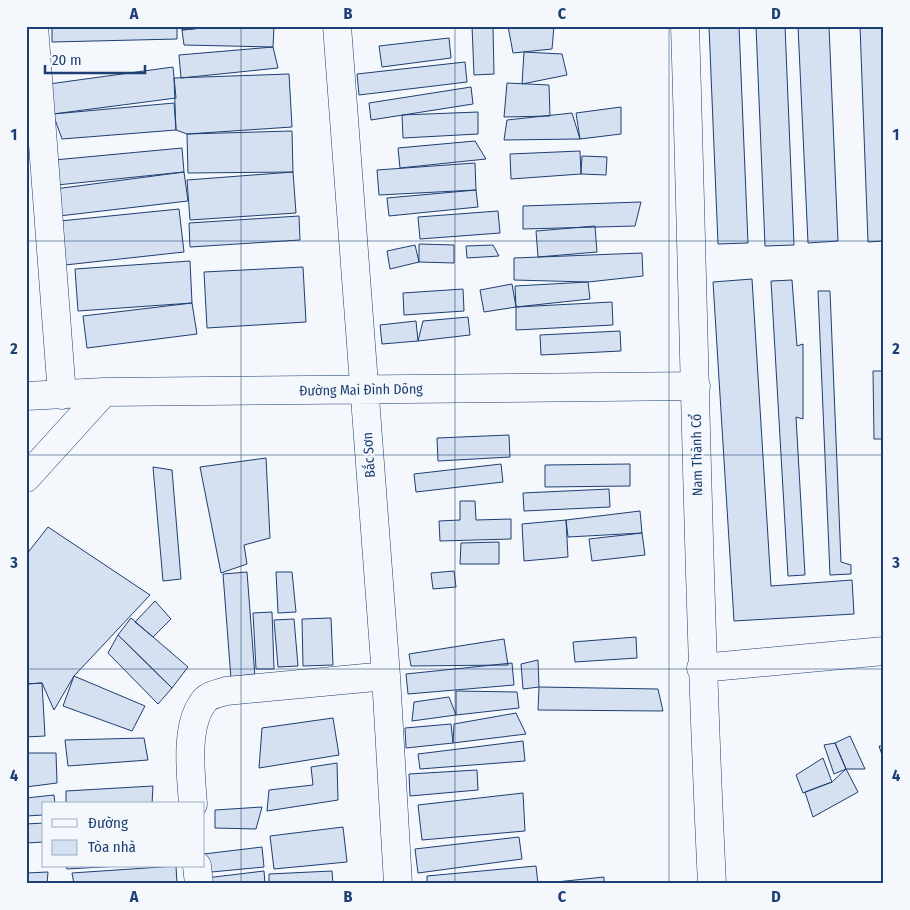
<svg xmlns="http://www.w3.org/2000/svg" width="910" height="910" font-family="'Fira Sans Condensed',sans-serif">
	<rect width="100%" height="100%" fill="#f4f7fb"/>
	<!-- building -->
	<path fill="#d5e0f0" stroke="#1d3f73" d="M 52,26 L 177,26 L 177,39 L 52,42 Z
		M 182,26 L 222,26 L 182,30 Z
		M 222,26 L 274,26 L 273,47 L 184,45 L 182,30 Z
		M 472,26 L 493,26 L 494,74 L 474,75 Z
		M 508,26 L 554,26 L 552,49 L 513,53 Z
		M 709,26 L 739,26 L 748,243 L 718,244 Z
		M 756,26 L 785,26 L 794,245 L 765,246 Z
		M 798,26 L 829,26 L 838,241 L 808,243 Z
		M 860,26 L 884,26 L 884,241 L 868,242 Z
		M 449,38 L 451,58 L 382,67 L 379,46 Z
		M 273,47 L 278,68 L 181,78 L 179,55 Z
		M 524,52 L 562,54 L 567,75 L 522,84 Z
		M 465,62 L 467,82 L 359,95 L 357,74 Z
		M 173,67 L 176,98 L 53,114 L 49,84 Z
		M 289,74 L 292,127 L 187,134 L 176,130 L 174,78 Z
		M 507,83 L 549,85 L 550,116 L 504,117 Z
		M 471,87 L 473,104 L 371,120 L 369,103 Z
		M 174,103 L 176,130 L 62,139 L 53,114 Z
		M 621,107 L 621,134 L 580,139 L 576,113 Z
		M 478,112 L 478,134 L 403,138 L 402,115 Z
		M 572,113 L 580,139 L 504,140 L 507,120 Z
		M 292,131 L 293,172 L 188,173 L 187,134 Z
		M 475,141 L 486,159 L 400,168 L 398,148 Z
		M 182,148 L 184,172 L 57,185 L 54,160 Z
		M 580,151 L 581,174 L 511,179 L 510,154 Z
		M 582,156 L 607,157 L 606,175 L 581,174 Z
		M 475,163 L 476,190 L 379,195 L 377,170 Z
		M 184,172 L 188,201 L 59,216 L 55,189 Z
		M 293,172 L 296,213 L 190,220 L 187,180 Z
		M 476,190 L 478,207 L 389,216 L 387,198 Z
		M 641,202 L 635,226 L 523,229 L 523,206 Z
		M 179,209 L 184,252 L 65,265 L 60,221 Z
		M 498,211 L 500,233 L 420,239 L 418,217 Z
		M 299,216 L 300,240 L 190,247 L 189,223 Z
		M 595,226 L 597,252 L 538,257 L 536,231 Z
		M 419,244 L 454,245 L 454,263 L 419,262 Z
		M 415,245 L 419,262 L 390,269 L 387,251 Z
		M 493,245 L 499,256 L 467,258 L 466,246 Z
		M 642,253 L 643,276 L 588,282 L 514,280 L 514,258 Z
		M 190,261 L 192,303 L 78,311 L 75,269 Z
		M 303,267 L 306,322 L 207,328 L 204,272 Z
		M 752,279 L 771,586 L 852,580 L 854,614 L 734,621 L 713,282 Z
		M 792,280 L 797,346 L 803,344 L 803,419 L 796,417 L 805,575 L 788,576 L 771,281 Z
		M 588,282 L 590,299 L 516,307 L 515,286 Z
		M 512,284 L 516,307 L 484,312 L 480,290 Z
		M 463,289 L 464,311 L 404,315 L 403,293 Z
		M 818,291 L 830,291 L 841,562 L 851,565 L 851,574 L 830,575 Z
		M 612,302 L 613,325 L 516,330 L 516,307 Z
		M 192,303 L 197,334 L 87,348 L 83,316 Z
		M 468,317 L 470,335 L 418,341 L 423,321 Z
		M 416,321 L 418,341 L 382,344 L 380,325 Z
		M 620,331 L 621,351 L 541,355 L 540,335 Z
		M 873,371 L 884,371 L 884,454 L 884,439 L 874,439 Z
		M 509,435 L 510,457 L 438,461 L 437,438 Z
		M 266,458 L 270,538 L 244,545 L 247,564 L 221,573 L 200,467 Z
		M 501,464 L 503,482 L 416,492 L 414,474 Z
		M 630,464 L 630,486 L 545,487 L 545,465 Z
		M 153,467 L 172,470 L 181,579 L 163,581 Z
		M 609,489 L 610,507 L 524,511 L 523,493 Z
		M 460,501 L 475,501 L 476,520 L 511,519 L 511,539 L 440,541 L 439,521 L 460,520 Z
		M 640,511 L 642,533 L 568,537 L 566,520 Z
		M 566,520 L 568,557 L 524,561 L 522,524 Z
		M 48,527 L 150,595 L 74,676 L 54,710 L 42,683 L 26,684 L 26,555 Z
		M 642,533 L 645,555 L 592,561 L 589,539 Z
		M 499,542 L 499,564 L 460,564 L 461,543 Z
		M 454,571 L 456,587 L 433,589 L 431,573 Z
		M 247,572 L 255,677 L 231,679 L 223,574 Z
		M 276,572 L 292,572 L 296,612 L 278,613 Z
		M 155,601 L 171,619 L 153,637 L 135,622 Z
		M 272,612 L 274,669 L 256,669 L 253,613 Z
		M 131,618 L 188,667 L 172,688 L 118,635 Z
		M 331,618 L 333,665 L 303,666 L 302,619 Z
		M 294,619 L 298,666 L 278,667 L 274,620 Z
		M 118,635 L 172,688 L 158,704 L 108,653 Z
		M 636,637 L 637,658 L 575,662 L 573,642 Z
		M 504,639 L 508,665 L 411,666 L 409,654 Z
		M 538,660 L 539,687 L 523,689 L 521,664 Z
		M 512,663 L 514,685 L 408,694 L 406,674 Z
		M 74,676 L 145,706 L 132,731 L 63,706 Z
		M 42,683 L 45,736 L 26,737 L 26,684 Z
		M 539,687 L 658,689 L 663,711 L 538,710 Z
		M 456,691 L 517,692 L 519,708 L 456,715 Z
		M 449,697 L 456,715 L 412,721 L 414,702 Z
		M 516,713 L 526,734 L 453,743 L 454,724 Z
		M 333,718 L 339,755 L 259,768 L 262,728 Z
		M 451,724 L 453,743 L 406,748 L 405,728 Z
		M 850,736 L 865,769 L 846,769 L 835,743 Z
		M 144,738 L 148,760 L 68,766 L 65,740 Z
		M 523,741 L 525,761 L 420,769 L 418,754 Z
		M 835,743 L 846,769 L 834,774 L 824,745 Z
		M 879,746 L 884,746 L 884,761 Z
		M 26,753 L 56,753 L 57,783 L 26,787 Z
		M 823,758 L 832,782 L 803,793 L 796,775 Z
		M 337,763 L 338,800 L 267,811 L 269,790 L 313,785 L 311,767 Z
		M 846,769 L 858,792 L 813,817 L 805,792 L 832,782 Z
		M 477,770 L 478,790 L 410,796 L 409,774 Z
		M 153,786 L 152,804 L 66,804 L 66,791 Z
		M 523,793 L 525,831 L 422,840 L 418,805 Z
		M 54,795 L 55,804 L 44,804 L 44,815 L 26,816 L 26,798 Z
		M 262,807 L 256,829 L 215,828 L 215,810 Z
		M 44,823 L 44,842 L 26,843 L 26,824 Z
		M 343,827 L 347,862 L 274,869 L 270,836 Z
		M 519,837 L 522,859 L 418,873 L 415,849 Z
		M 262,847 L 264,867 L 201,873 L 204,866 L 204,854 Z
		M 66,866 L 120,866 L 67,869 Z
		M 176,866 L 177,884 L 74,884 L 72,873 Z
		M 536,866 L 538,884 L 427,884 L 427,876 Z
		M 264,871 L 265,884 L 206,884 L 206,878 Z
		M 332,871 L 333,884 L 269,884 L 269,874 Z
		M 48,872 L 47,884 L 26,884 L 26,873 Z
		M 604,877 L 604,884 L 556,884 L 556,882 Z"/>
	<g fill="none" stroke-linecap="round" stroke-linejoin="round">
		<!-- minor casing -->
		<g stroke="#1d3f73" stroke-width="29">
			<path id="minor" d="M 34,26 L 62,395
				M 337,26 L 386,676 L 398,884
				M 685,26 C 694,312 698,598 712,884
				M 26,396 L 104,392 L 696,386
				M 26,478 L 104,392
				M 701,668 L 884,651
				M 193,804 C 191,775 184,724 205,700 C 209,695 220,693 226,691 L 386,676
				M 197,866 L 199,884"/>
		</g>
		<!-- minor -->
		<use href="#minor" stroke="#f4f7fb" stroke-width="28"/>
	</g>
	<!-- grid -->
	<path fill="none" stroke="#1d3f73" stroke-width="1" stroke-opacity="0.55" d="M 241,26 L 241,884M 455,26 L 455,884M 669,26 L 669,884M 26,241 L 884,241M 26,455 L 884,455M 26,669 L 884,669"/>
	<g text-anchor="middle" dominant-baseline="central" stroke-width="4" stroke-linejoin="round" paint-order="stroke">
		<!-- street labels -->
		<g font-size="14" fill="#1d3f73" stroke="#f4f7fb">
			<text transform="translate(361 390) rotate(-1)">Đường Mai Đình Dõng</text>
			<text transform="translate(369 455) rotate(-94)">Bắc Sơn</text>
			<text transform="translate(697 455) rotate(-91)">Nam Thành Cổ</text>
		</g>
	</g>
	<!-- border -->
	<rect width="910" height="910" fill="none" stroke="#f4f7fb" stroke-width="55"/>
	<!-- legend -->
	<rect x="42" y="802" width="162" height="65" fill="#f4f7fb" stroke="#9eadc5"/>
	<rect x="52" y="819" width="25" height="8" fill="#f4f7fb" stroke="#9eadc5"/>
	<text x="88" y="828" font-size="15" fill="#1d3f73">Đường</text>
	<rect x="52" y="840" width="25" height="15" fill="#d5e0f0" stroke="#9eadc5"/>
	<text x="88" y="852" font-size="15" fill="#1d3f73">Tòa nhà</text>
	<!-- scale -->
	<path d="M45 65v8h100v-8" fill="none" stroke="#1d3f73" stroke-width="2.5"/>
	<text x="52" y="65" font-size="15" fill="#1d3f73" stroke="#f4f7fb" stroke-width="4" paint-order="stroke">20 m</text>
	<rect x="28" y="28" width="854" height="854" fill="none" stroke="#1d3f73" stroke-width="2"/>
	<g font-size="16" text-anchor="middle" font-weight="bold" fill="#1d3f73">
		<text x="134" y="19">A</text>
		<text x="348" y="19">B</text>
		<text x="562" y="19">C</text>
		<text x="776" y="19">D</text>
		<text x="14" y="140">1</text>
		<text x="896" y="140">1</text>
		<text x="14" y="354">2</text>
		<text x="896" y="354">2</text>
		<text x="14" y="568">3</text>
		<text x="896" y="568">3</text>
		<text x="14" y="781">4</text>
		<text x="896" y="781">4</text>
		<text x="134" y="902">A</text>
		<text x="348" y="902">B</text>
		<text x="562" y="902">C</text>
		<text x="776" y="902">D</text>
	</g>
</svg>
